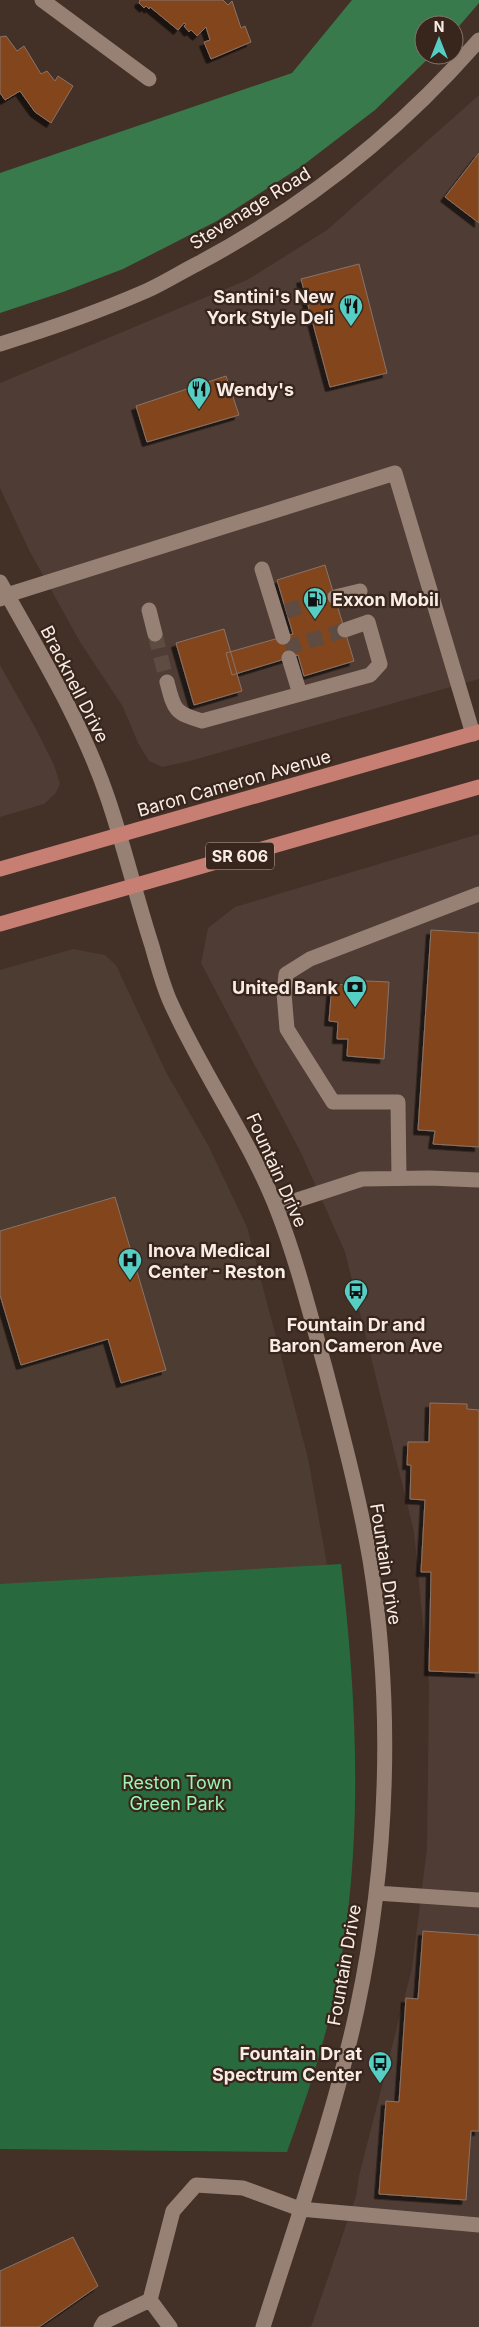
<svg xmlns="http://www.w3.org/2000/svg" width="479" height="2327" font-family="Inter,sans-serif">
	<defs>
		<filter id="shadow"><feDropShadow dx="-4.5" dy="4.5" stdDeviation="0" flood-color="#0009"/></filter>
	</defs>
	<rect width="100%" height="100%" fill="#433026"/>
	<!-- commercial -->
	<path fill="#4e3c35" d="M 479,95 L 479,679 L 190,761 L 162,767 L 149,761 L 138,743 L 123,707 L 80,642 L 29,550 L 0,488 L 0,383 L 247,280 L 327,230 Z
		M 0,665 L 36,729 L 54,765 L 60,784 L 55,794 L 44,804 L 0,817 Z
		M 479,834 L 479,2327 L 311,2327 L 356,2196 L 359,2176 L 412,1968 L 427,1848 L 429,1685 L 414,1532 L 345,1252 L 302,1155 L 201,963 L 208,928 L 235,907 Z"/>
	<!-- medical -->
	<path fill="#4d3c32" d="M 73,949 L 105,955 L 116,965 L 166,1072 L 208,1145 L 247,1227 L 308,1458 L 331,1587 L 95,1605 L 0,1584 L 0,970 Z"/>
	<!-- green -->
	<path fill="#286a3e" d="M 341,1564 C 359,1716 365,1873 328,2023 C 317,2067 302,2110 287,2152 L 0,2149 L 0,1584 Z"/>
	<!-- forest -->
	<path fill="#387a4b" d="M 352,0 L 479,0 L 479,3 L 454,32 L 454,25 L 424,25 L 424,55 L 432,55 L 375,110 L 302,166 L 217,221 L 123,269 L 63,292 L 0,313 L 0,173 L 292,73 Z"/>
	<!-- building -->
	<path fill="#83441e" stroke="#897468" filter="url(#shadow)" d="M 140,0 L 223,0 L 228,5 L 232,1 L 241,28 L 245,26 L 251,42 L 211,59 L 204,42 L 210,40 L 206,27 L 197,36 L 191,30 L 189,32 L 184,26 L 186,24 L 184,23 L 178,30 L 150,7 L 149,9 L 146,6 L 144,8 L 139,3 Z
		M 6,36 L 17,51 L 24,46 L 41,74 L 47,71 L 55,81 L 58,76 L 73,86 L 51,123 L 35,112 L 20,91 L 5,100 L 0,93 L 0,37 Z
		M 479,153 L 479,223 L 445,197 Z
		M 359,264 L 387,373 L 330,387 L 301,279 Z
		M 226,376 L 239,415 L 147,442 L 136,406 Z
		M 325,565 L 354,661 L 304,676 L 298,655 L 232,675 L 226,653 L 293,634 L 277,580 Z
		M 224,629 L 242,691 L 194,705 L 176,643 Z
		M 431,930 L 479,933 L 479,1147 L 433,1144 L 435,1131 L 418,1130 Z
		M 346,980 L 389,982 L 384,1059 L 347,1056 L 348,1039 L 337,1039 L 338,1022 L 329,1021 L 332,984 L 346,985 Z
		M 115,1197 L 166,1370 L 121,1383 L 108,1339 L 21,1365 L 0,1295 L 0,1231 Z
		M 430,1403 L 467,1404 L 467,1409 L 479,1410 L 479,1673 L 429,1671 L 431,1572 L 421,1572 L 425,1500 L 410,1499 L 411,1465 L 407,1465 L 408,1442 L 429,1442 Z
		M 423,1931 L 479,1935 L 479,2131 L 471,2131 L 466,2200 L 379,2194 L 386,2101 L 399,2102 L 406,1998 L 418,1999 Z
		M 73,2237 L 98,2286 L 39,2327 L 0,2327 L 0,2271 Z"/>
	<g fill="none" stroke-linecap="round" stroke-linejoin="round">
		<!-- minor-tunnel -->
		<path stroke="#5e4c43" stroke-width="15" stroke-dasharray="15 8" stroke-linecap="butt" d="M 286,611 L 335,597
			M 155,634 L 167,682
			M 286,648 L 345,630"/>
		<!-- minor -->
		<path stroke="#978175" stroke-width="15" d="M 42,0 L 149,79
			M 0,344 C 49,329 98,312 146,291 C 164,283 181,272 199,263 C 305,206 400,131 479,40
			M 262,569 L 283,637
			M 0,582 C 39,652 81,720 107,796 C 124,845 136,897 152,946 C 157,964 162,982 169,999 C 201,1072 249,1137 278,1212 C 298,1264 311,1318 326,1371 C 342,1433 359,1496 370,1560 C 394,1707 388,1863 357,2009 C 334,2117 296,2222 263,2327
			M 335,597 L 360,591
			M 0,599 L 7,595 L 395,473 L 473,734
			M 149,610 L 155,634
			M 289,658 L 300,694
			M 167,682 C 174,709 174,713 202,721 L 370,675 L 380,664 L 368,622 L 345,630
			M 399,1178 L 398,1102 L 333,1102 L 287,1029 L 284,993 L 286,974 L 310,959 L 479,894
			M 276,1207 L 362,1179 L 429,1178 L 479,1180
			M 376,1893 L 479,1900
			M 150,2300 L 173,2211 L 196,2185 L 243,2188 L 300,2209 L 479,2225
			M 150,2300 L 170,2327
			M 101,2327 L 104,2322 L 150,2300"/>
		<!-- major -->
		<path stroke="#c77e73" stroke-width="15" d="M 0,869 L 479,732
			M 0,924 L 479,787"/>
	</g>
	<!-- icons -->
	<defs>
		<g id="restaurant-pin" transform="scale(1.25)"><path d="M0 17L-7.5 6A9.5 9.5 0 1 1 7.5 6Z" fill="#56cec4" stroke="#38261c"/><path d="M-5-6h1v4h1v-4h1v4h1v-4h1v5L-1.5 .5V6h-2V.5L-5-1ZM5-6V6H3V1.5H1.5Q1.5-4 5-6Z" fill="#111"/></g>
		<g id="fuel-pin" transform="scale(1.25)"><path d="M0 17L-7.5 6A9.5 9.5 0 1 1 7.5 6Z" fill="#56cec4" stroke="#38261c"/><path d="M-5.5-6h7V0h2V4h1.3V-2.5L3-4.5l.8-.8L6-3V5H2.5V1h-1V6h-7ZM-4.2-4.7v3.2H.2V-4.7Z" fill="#111"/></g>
		<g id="bank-pin" transform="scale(1.25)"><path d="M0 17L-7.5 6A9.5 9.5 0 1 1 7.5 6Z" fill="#56cec4" stroke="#38261c"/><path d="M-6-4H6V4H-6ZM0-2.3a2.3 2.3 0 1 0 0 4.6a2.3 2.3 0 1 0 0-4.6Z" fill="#111"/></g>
		<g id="hospital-pin" transform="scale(1.25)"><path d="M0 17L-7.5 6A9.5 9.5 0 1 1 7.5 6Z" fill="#56cec4" stroke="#38261c"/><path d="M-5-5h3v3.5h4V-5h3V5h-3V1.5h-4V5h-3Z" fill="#111"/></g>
		<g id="bus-pin" transform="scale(1.25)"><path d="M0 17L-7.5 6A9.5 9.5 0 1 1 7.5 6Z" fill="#56cec4" stroke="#38261c"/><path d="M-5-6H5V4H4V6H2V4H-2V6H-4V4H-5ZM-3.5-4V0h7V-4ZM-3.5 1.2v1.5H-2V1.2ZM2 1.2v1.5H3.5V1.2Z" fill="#111"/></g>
	</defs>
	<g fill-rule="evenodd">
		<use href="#restaurant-pin" x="351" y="306"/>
		<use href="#restaurant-pin" x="199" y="389"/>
		<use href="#fuel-pin" x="315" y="599"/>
		<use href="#bank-pin" x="355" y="987"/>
		<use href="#hospital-pin" x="130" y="1260"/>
		<use href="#bus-pin" x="356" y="1291"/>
		<use href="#bus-pin" x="380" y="2063"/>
	</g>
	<g text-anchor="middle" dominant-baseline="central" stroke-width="4.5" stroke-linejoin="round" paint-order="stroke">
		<!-- shield labels -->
		<rect fill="#38261c" stroke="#beb1a9" stroke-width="1" x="206" y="842.5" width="68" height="27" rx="4"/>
		<g font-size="16" font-weight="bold" fill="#f8ece5">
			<text x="240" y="856">SR 606</text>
		</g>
		<!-- street labels -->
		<g font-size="18" fill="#f8ece5" stroke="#38261c">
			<text transform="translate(250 208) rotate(-32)">Stevenage Road</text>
			<text transform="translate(75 684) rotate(63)">Bracknell Drive</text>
			<text transform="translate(234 783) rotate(-16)">Baron Cameron Avenue</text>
			<text transform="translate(277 1170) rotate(66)">Fountain Drive</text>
			<text transform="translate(386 1564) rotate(81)">Fountain Drive</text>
			<text transform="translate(344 1965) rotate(-80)">Fountain Drive</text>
		</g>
		<!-- poi labels -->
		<g font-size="18" font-weight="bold" fill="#f8ece5" stroke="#38261c" text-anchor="end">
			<text x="334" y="296">Santini's New<tspan x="334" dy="21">York Style Deli</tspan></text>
			<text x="216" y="389" text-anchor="start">Wendy's</text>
			<text x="332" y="599" text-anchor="start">Exxon Mobil</text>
			<text x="338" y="987">United Bank</text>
			<text x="148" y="1250" text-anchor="start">Inova Medical<tspan x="148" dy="21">Center - Reston</tspan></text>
			<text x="356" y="1324" text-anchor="middle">Fountain Dr and<tspan x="356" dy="21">Baron Cameron Ave</tspan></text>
			<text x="362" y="2053">Fountain Dr at<tspan x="362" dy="21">Spectrum Center</tspan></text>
		</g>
		<!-- park labels -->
		<g font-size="18" fill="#9af6b2" stroke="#38261c">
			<text x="177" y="1782">Reston Town<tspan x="177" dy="21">Green Park</tspan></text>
		</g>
	</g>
	<!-- north arrow -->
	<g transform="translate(439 40)"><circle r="24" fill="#38261c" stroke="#85756c"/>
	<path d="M0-4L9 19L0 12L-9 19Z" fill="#56cec4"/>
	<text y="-8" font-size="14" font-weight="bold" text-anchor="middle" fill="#f8ece5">N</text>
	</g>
</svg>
